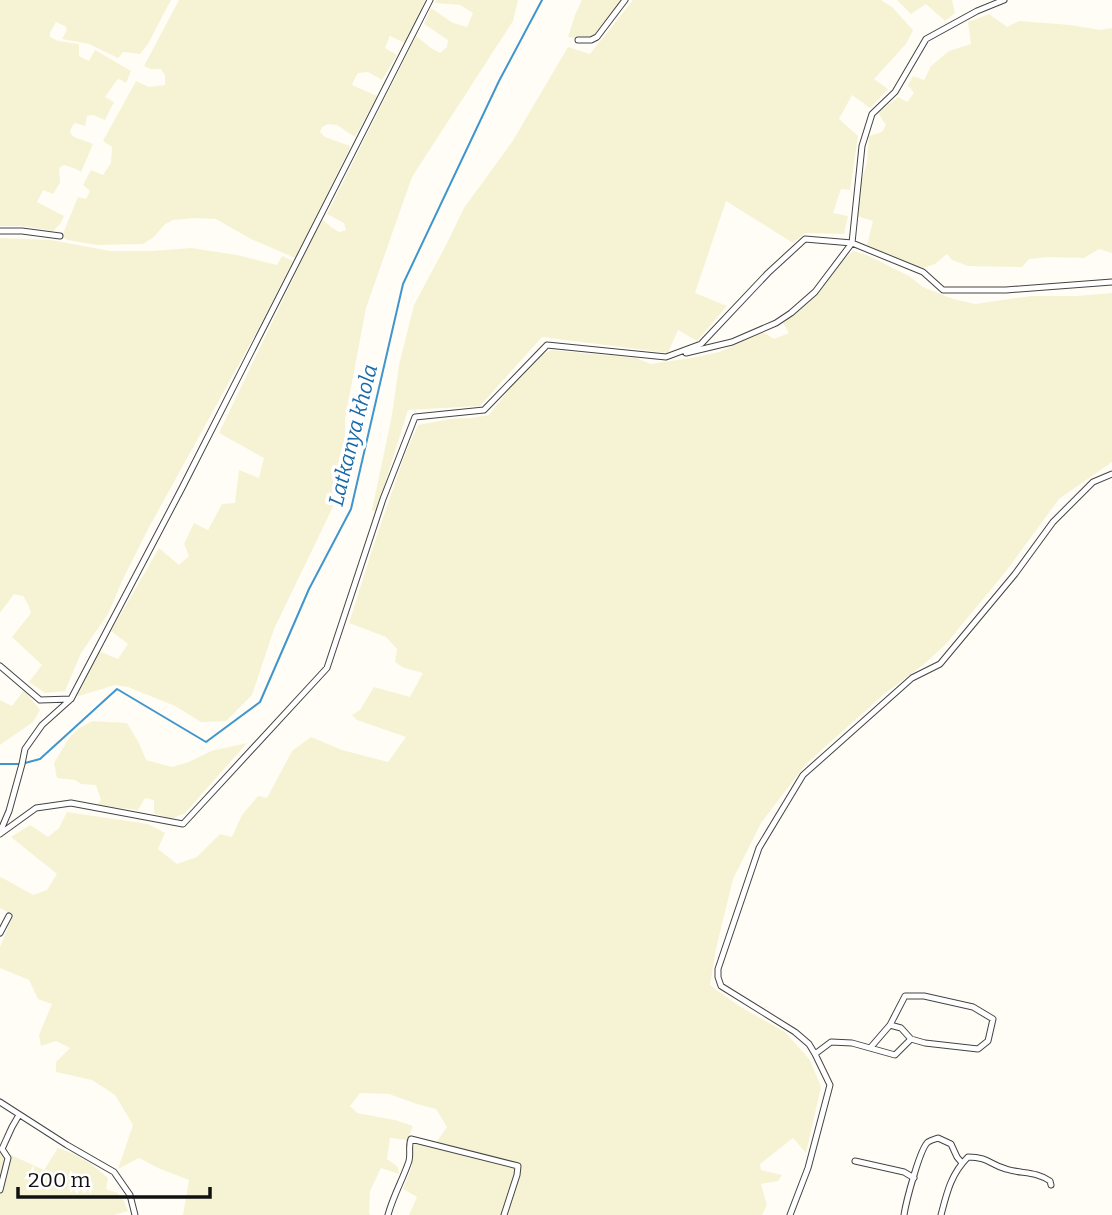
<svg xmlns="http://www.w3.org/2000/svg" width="1112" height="1215" font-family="Bitter,serif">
	<rect width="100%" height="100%" fill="#fffdf5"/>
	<!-- farmland -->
	<path fill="#f6f3d4" d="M 0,0 L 171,0 L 148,44 L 140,54 L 123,52 L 118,58 L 89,44 L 62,39 L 67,30 L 65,26 L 56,22 L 50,33 L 50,37 L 58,41 L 79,44 L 79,56 L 89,61 L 95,50 L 131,71 L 126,83 L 119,79 L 117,80 L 105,97 L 114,102 L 105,120 L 93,115 L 87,116 L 85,126 L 75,123 L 71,128 L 70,133 L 74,137 L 93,144 L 81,172 L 76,169 L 64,165 L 59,168 L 60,183 L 53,194 L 43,190 L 37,202 L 64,216 L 60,224 L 53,231 L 22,226 L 0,226 Z
		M 179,0 L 425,0 L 405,43 L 390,36 L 385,48 L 397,55 L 382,80 L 368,72 L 358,73 L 354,80 L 352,85 L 377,96 L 355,137 L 337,125 L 328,124 L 322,127 L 320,132 L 325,137 L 350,146 L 349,150 L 295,258 L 251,239 L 216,219 L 194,218 L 173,220 L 164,225 L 154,237 L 143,244 L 97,245 L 67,240 L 62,236 L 78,197 L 86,199 L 90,191 L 83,185 L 91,170 L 103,175 L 111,163 L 112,147 L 103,141 L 136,81 L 149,87 L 165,85 L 165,75 L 161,69 L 151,69 L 144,66 Z
		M 436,0 L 518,0 L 513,21 L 412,177 L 366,308 L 345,419 L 345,451 L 340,489 L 331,511 L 274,629 L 252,695 L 226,721 L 201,722 L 175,706 L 128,687 L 115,685 L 79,696 L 75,695 L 99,651 L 118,659 L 128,644 L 111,631 L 159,548 L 179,565 L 189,556 L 184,544 L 194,523 L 208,530 L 222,504 L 235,503 L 239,470 L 259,478 L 264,458 L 219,433 L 312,239 L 323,220 L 331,227 L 339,232 L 346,230 L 344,223 L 327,214 L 416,36 L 431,48 L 440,53 L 447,47 L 448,40 L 424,24 L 431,8 L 453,23 L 467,27 L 473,13 L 460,5 L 435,3 Z
		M 582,0 L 622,0 L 595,36 L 590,39 L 568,37 L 575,15 Z
		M 633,0 L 881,0 L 892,7 L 913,30 L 906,44 L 874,79 L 888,89 L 870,108 L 852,95 L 839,119 L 858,136 L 850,190 L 841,189 L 833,213 L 848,216 L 844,234 L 805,233 L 793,243 L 726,201 L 695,293 L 727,306 L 697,341 L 678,330 L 668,353 L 542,337 L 480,406 L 408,410 L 376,512 L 372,510 L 392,415 L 399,365 L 414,305 L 447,243 L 464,208 L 512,142 L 568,47 L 590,54 Z
		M 897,0 L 952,0 L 955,13 L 945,21 L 926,4 L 911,14 Z
		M 989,14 L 1007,27 L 1019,21 L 1071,25 L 1100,30 L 1112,28 L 1112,253 L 1099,249 L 1084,258 L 1048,257 L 1029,259 L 1022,267 L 968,266 L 952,260 L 947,254 L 935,264 L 923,268 L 898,260 L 867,245 L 873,221 L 857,216 L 860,187 L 867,162 L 869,136 L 882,132 L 886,125 L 878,113 L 898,97 L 907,102 L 914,93 L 908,85 L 913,76 L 924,80 L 931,66 L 949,51 L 971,44 L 968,22 Z
		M 0,238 L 51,240 L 110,251 L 152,251 L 191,248 L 237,255 L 277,265 L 282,256 L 293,261 L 256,333 L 147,531 L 123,579 L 108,614 L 81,653 L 65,691 L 45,693 L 29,682 L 42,665 L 12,637 L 31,613 L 28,604 L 23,596 L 14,594 L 0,613 Z
		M 853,251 L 869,256 L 909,276 L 923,287 L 953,299 L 975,304 L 1031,296 L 1076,296 L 1112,293 L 1112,462 L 1059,499 L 1007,570 L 946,644 L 923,665 L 884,694 L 805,765 L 761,823 L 733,879 L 716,949 L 710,985 L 739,1006 L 785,1032 L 810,1060 L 821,1087 L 806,1153 L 793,1138 L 760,1164 L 761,1170 L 782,1175 L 778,1181 L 761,1184 L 767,1205 L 762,1215 L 409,1215 L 417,1197 L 403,1189 L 412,1166 L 412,1144 L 434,1146 L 447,1127 L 436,1109 L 417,1104 L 389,1094 L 360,1093 L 350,1106 L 357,1113 L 395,1120 L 413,1126 L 407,1140 L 390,1138 L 387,1159 L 398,1167 L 399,1174 L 381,1168 L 370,1191 L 369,1214 L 371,1215 L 183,1215 L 189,1180 L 158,1168 L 139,1158 L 118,1169 L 133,1125 L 115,1095 L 92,1080 L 56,1072 L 56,1062 L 70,1048 L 56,1041 L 41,1046 L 39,1035 L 52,1004 L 38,999 L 29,980 L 0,968 L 0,947 L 13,915 L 0,908 L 0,879 L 1,877 L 33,895 L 47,890 L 57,874 L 11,837 L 30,825 L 48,837 L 59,828 L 67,812 L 148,824 L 165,833 L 158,849 L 177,864 L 197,857 L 220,834 L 232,837 L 242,815 L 258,796 L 267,798 L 292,751 L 311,737 L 342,750 L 388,762 L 406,737 L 357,720 L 352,715 L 360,710 L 374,687 L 410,697 L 423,673 L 404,668 L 395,662 L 397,649 L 386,637 L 349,623 L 374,544 L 405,454 L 418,425 L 450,419 L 471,418 L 489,415 L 518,378 L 538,356 L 551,350 L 636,358 L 651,364 L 697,357 L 719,352 L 763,332 L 774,339 L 789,333 L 783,323 L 810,302 L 836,267 Z
		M 24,690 L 40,710 L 33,722 L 0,745 L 0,700 L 12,706 Z
		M 93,721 L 127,723 L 139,743 L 146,760 L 172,767 L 189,762 L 211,751 L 247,743 L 185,813 L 171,819 L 154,813 L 154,800 L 145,798 L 138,810 L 97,805 L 101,800 L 96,785 L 81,784 L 75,780 L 57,778 L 54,763 L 69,738 L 79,728 Z
		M 58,1148 L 72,1153 L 91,1164 L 108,1178 L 106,1189 L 118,1193 L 123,1200 L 128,1211 L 114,1215 L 0,1215 L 0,1150 L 44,1170 Z"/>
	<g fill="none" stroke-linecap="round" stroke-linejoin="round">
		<!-- stream -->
		<path stroke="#3f96cf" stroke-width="2" d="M 25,763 L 40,759 L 117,689 L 206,742 L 260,702 L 309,589 L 351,509 L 403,284 L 499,81 L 542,0
			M 0,764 L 20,764"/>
		<!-- minor casing -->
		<g stroke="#444" stroke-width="7">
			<path id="minor" d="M 578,40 L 591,40 L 597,37 L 625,0
				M 0,231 L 22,231 L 60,236
				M 686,353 L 732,342 L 776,323 L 791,313 L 815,292 L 852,243 L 862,146 L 872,114 L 895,92 L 926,39 L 977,11 L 1004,0
				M 0,666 L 40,700 L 71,699
				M 0,832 L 9,811 L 22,764 L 25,749 L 42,725 L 71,699 L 182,488 L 430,0
				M 0,834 L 36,808 L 71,803 L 183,824 L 327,668 L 383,499 L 415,417 L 484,410 L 547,345 L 666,357 L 701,344 L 768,273 L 805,239 L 852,243 L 923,272 L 943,290 L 1006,290 L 1112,282
				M 0,933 L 9,916
				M 871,1047 L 890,1025
				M 815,1054 L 831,1042 L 852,1043 L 895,1055 L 911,1039 L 925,1043 L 978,1049 L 988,1041 L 993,1019 L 973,1007 L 924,996 L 905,996 L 890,1025 L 901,1028 L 911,1039
				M 0,1102 L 67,1145 L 114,1172 L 130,1195 L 135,1215
				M 855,1161 L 904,1172 L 914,1178
				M 0,1190 L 8,1158 L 2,1149 L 12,1127 L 19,1115
				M 388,1215 C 393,1196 403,1179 409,1161 C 411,1153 408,1146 411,1139 L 518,1166 L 517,1175 L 504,1215
				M 790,1215 L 808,1168 L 830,1085 L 815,1054 L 809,1044 L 795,1032 L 721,986 L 718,977 L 718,969 L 759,848 L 803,775 L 912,678 L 940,664 L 1015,574 L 1053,522 L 1093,482 L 1112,474
				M 904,1215 C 906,1202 920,1148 928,1142 C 931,1140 935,1139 938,1138 L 951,1144 L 957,1157 L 962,1163
				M 941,1215 C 947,1192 951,1174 968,1157 C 989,1157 990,1165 1006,1169 C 1021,1174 1036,1171 1050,1181 L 1051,1185"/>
		</g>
		<!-- minor -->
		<use href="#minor" stroke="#fff" stroke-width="5"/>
	</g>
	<g text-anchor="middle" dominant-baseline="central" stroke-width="7" stroke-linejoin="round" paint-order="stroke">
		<!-- water labels -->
		<g font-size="21" font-style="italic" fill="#1768a6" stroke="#fff">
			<text transform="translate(353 435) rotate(-76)">Latkanya khola</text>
		</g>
	</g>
	<!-- scale -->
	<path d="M18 1187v10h192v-10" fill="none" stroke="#111111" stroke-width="3.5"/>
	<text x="28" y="1187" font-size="21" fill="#111111" stroke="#ffffff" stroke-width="5" paint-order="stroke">200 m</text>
</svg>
